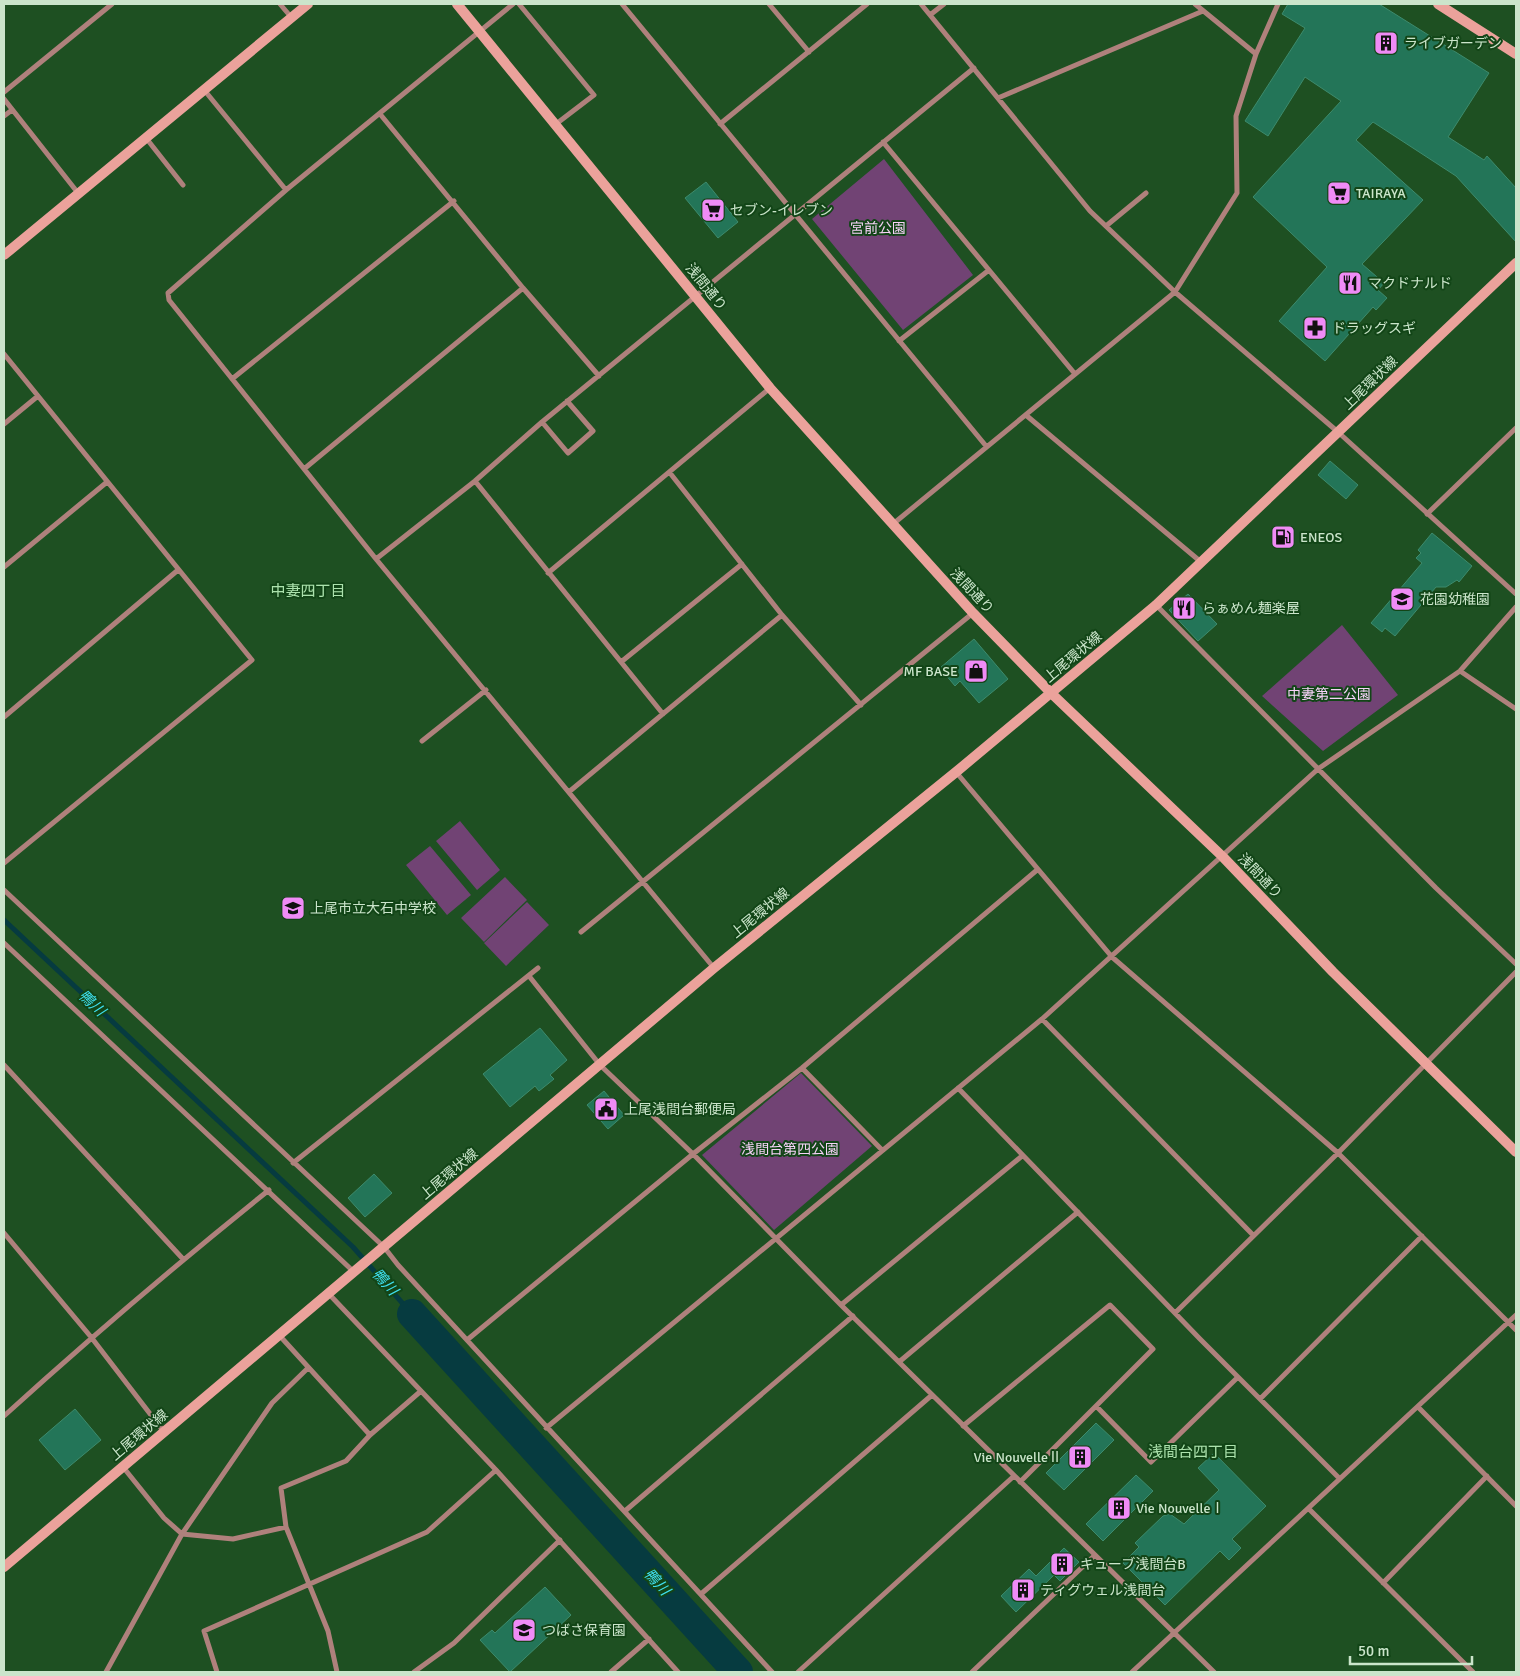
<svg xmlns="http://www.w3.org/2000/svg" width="1520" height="1676" font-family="Signika,'Noto Sans JP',sans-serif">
	<rect width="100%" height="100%" fill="#1e5022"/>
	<!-- green -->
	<path fill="#714374" d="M 884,159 L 973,275 L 903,330 L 812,219 Z
		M 1342,625 L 1398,695 L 1323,751 L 1262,696 Z
		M 460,821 L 500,870 L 477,890 L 436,841 Z
		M 430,846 L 471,895 L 447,915 L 406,865 Z
		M 505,877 L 527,900 L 484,942 L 461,918 Z
		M 527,902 L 549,925 L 506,966 L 484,943 Z
		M 801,1073 L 872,1146 L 774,1230 L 702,1155 Z"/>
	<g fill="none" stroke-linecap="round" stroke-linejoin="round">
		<!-- stream -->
		<path stroke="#063b40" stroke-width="5" d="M 4,920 L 353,1247 L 412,1314"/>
		<!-- river -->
		<path stroke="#063b40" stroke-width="30" d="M 412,1314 L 738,1672"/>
	</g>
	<!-- building -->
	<path fill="#237558" stroke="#3d8b6d" d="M 1288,4 L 1379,4 L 1489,73 L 1448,137 L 1484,160 L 1487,156 L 1516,188 L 1516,242 L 1456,176 L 1373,122 L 1356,140 L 1423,200 L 1362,264 L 1384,283 L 1378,290 L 1387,298 L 1376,310 L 1373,307 L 1325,361 L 1279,321 L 1327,267 L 1253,197 L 1341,101 L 1305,77 L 1268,136 L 1245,121 L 1305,28 L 1282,14 Z
		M 706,182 L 738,222 L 718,238 L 685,198 Z
		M 1330,461 L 1358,485 L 1346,499 L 1318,475 Z
		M 1432,533 L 1472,566 L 1459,582 L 1457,580 L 1446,587 L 1436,587 L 1395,636 L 1385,628 L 1382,632 L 1371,623 L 1422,563 L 1416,558 L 1421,553 L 1418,550 Z
		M 1188,594 L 1217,624 L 1198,641 L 1169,610 Z
		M 974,639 L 1008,679 L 979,703 L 960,681 L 955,686 L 940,668 Z
		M 540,1028 L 567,1060 L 550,1075 L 554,1079 L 539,1091 L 535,1086 L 510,1107 L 483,1074 Z
		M 604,1091 L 624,1115 L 608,1129 L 587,1105 Z
		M 374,1174 L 392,1193 L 365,1217 L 348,1198 Z
		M 75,1409 L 101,1440 L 65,1470 L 39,1440 Z
		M 1096,1423 L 1114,1440 L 1064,1490 L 1046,1473 Z
		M 1214,1453 L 1266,1506 L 1232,1539 L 1241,1548 L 1229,1560 L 1220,1551 L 1165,1605 L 1123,1563 L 1139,1547 L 1135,1543 L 1163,1516 L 1170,1514 L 1184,1524 L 1219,1490 L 1198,1468 Z
		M 1136,1475 L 1153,1491 L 1103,1541 L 1086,1524 Z
		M 1064,1548 L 1079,1562 L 1060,1581 L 1054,1575 L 1016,1612 L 1001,1596 L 1029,1569 L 1036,1576 Z
		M 545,1587 L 571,1615 L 510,1672 L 480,1640 L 492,1630 L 495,1633 Z"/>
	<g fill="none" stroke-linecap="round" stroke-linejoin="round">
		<!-- street -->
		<path stroke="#af817c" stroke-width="5" d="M 280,4 L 291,17
			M 513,4 L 286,190 L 168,293 L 169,300 L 376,559 L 714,968
			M 519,4 L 594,95 L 556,124
			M 622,4 L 986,446
			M 769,4 L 809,52
			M 921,4 L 1090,211 L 1175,292 L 1338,432 L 1516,594
			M 1195,4 L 1256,54
			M 930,15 L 944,4
			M 205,91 L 286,190
			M 4,92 L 112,4
			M 998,98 L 1203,11
			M 4,99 L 78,193
			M 380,114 L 523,288 L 599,376
			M 4,116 L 12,110
			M 720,124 L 867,4
			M 146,138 L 183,185
			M 883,142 L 1075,374
			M 1106,226 L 1146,193
			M 899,341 L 989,270
			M 4,354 L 252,660 L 4,863
			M 232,379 L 454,201
			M 1027,416 L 1201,562
			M 542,422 L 568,453 L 593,431 L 567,401
			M 4,424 L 38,396
			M 304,469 L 523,288
			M 670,473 L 782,615 L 861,705
			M 475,481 L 663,714
			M 1427,514 L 1516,428
			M 893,524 L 1175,292 L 1237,193 L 1236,116 L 1256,54 L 1278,4
			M 376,559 L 475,481 L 542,422 L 974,68
			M 4,567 L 107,482
			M 548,573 L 770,388
			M 1156,605 L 1436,888 L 1516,964
			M 621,662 L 742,564
			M 1460,671 L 1516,709
			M 4,717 L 178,570
			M 422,741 L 486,690
			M 956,772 L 1112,957 L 1338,1153 L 1516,1330
			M 570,791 L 782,615
			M 4,890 L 384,1247 L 398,1265 L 772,1672
			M 581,932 L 973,613
			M 4,943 L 354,1272
			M 529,976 L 600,1065 L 693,1154 L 841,1305 L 1214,1672
			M 1042,1019 L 1253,1235
			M 4,1065 L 183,1259
			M 802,1068 L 882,1150
			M 958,1088 L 1200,1339 L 1339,1478
			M 293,1163 L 538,968
			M 4,1233 L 91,1337 L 164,1432
			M 328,1293 L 496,1470 L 678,1672
			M 841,1305 L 1022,1156
			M 1175,1313 L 1338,1153 L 1516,972
			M 279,1335 L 370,1435
			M 467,1340 L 693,1154 L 802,1068 L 1037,870
			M 899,1362 L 1078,1212
			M 1260,1399 L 1422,1236
			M 1096,1406 L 1151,1462 L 1238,1377
			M 1419,1408 L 1516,1506
			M 4,1416 C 90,1338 178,1263 269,1190
			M 963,1426 L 1110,1305 L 1153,1349 L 1020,1482
			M 546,1428 L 1042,1019 L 1318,769 L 1460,671 L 1516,607
			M 123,1467 L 164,1518 L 182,1534 L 233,1539 L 286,1527
			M 1309,1509 L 1473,1672
			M 625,1511 L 853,1316
			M 1383,1583 L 1487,1476
			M 701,1594 L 932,1395
			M 106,1672 L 182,1534 L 272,1403 L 308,1368
			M 217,1672 L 204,1631 L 427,1532 L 496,1470
			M 337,1672 L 328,1631 L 286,1527 L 281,1488 L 346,1461 L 370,1435 L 421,1391
			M 414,1672 L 454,1643 L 560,1540
			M 611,1672 L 649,1639
			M 798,1672 L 1014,1476
			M 972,1672 L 1095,1555
			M 1132,1672 L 1516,1315"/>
		<!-- secondary -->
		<path stroke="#eba29b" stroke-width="10" d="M 457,4 L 770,388 L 973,613 L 1051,693 L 1223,857 L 1333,972 L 1516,1152
			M 1438,4 L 1516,54
			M 4,255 L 308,4
			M 4,1567 L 714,968 L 956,772 L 1156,605 L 1516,263"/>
	</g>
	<!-- icons -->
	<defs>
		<g id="building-square" transform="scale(1.25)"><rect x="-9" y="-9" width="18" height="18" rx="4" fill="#f08bf6" stroke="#124517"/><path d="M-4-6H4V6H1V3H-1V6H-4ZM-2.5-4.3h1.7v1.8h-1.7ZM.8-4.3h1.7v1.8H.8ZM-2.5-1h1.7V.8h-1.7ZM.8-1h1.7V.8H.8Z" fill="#111"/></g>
		<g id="supermarket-square" transform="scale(1.25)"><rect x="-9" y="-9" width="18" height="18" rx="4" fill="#f08bf6" stroke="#124517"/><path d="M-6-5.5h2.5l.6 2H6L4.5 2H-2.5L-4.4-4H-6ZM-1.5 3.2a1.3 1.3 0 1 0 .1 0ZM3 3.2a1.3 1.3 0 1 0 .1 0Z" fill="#111"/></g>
		<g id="restaurant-square" transform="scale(1.25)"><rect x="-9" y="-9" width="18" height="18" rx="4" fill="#f08bf6" stroke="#124517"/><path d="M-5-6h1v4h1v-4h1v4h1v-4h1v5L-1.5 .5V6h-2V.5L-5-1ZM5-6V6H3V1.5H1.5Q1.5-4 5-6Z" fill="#111"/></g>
		<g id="pharmacy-square" transform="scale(1.25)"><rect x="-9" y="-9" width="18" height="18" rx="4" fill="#f08bf6" stroke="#124517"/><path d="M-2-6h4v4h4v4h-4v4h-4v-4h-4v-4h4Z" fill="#111"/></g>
		<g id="fuel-square" transform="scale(1.25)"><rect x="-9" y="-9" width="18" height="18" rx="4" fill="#f08bf6" stroke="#124517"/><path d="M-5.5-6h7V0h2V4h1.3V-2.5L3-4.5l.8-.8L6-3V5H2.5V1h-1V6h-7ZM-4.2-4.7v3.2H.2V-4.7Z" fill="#111"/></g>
		<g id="school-square" transform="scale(1.25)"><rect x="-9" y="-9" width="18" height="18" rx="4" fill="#f08bf6" stroke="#124517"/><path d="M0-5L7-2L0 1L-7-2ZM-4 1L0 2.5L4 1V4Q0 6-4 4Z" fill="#111"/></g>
		<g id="shop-square" transform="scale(1.25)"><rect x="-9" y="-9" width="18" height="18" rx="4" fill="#f08bf6" stroke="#124517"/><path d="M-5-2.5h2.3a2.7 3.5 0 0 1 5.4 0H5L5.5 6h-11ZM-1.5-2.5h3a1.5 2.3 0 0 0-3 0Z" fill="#111"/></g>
		<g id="civic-square" transform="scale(1.25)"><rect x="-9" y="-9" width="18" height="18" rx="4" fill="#f08bf6" stroke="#124517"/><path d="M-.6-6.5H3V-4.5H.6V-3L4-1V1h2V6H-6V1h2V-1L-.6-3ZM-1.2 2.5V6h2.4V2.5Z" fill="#111"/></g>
	</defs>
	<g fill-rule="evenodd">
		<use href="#building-square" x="1386" y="43"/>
		<use href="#supermarket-square" x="1339" y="193"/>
		<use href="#supermarket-square" x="713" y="210"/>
		<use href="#restaurant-square" x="1350" y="283"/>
		<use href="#pharmacy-square" x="1315" y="328"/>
		<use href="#fuel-square" x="1283" y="537"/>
		<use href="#school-square" x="1402" y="599"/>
		<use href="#restaurant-square" x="1184" y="608"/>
		<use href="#shop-square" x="976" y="671"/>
		<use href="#school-square" x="293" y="908"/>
		<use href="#civic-square" x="606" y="1109"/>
		<use href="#building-square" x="1080" y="1457"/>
		<use href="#building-square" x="1119" y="1508"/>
		<use href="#building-square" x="1062" y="1564"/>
		<use href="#building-square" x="1023" y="1590"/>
		<use href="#school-square" x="524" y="1630"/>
	</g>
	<g text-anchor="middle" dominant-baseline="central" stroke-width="4" stroke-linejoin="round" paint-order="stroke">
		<!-- poi labels -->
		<g font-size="14" fill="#cbe5cb" stroke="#124517" text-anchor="start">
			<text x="1404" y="43">ライブガーデン</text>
			<text x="1356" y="193">TAIRAYA</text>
			<text x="730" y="210">セブン-イレブン</text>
			<text x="1368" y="283">マクドナルド</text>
			<text x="1332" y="328">ドラッグスギ</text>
			<text x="1300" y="537">ENEOS</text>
			<text x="1420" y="599">花園幼稚園</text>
			<text x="1202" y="608">らぁめん麺楽屋</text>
			<text x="958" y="671" text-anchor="end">MF BASE</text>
			<text x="310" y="908">上尾市立大石中学校</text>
			<text x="624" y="1109">上尾浅間台郵便局</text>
			<text x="1062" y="1457" text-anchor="end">Vie NouvelleⅡ</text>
			<text x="1136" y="1508">Vie NouvelleⅠ</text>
			<text x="1080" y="1564">キューブ浅間台B</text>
			<text x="1040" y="1590">ティグウェル浅間台</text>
			<text x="542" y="1630">つばさ保育園</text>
		</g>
		<!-- park labels -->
		<g font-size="14" fill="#f7d2f8" stroke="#124517">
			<text x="878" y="228">宮前公園</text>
			<text x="1329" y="694">中妻第二公園</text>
			<text x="790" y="1149">浅間台第四公園</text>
		</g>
		<!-- street labels -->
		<g font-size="14" fill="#cbe5cb" stroke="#124517">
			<text transform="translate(706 287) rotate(51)">浅間通り</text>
			<text transform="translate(1370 383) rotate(-44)">上尾環状線</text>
			<text transform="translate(972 591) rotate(47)">浅間通り</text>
			<text transform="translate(1073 657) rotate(-40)">上尾環状線</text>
			<text transform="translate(1260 876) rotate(46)">浅間通り</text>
			<text transform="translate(760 913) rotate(-39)">上尾環状線</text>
			<text transform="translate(449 1174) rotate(-40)">上尾環状線</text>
			<text transform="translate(139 1435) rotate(-40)">上尾環状線</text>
		</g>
		<!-- neighbourhood labels -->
		<g font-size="15" fill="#ace2ad" stroke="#124517">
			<text x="308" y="591">中妻四丁目</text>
			<text x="1193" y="1452">浅間台四丁目</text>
		</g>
		<!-- water labels -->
		<g font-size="15" font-style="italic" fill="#3fdeee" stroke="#124517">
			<text transform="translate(92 1003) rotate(43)">鴨川</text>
			<text transform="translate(385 1282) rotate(48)">鴨川</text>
			<text transform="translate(657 1582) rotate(48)">鴨川</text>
		</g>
	</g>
	<!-- border -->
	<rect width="1520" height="1676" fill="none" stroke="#cbe5cb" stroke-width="10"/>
	<!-- scale -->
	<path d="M1350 1656v8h122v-8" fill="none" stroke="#cbe5cb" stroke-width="2.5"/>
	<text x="1358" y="1656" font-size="15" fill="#cbe5cb" stroke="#124517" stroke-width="4" paint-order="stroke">50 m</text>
</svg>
